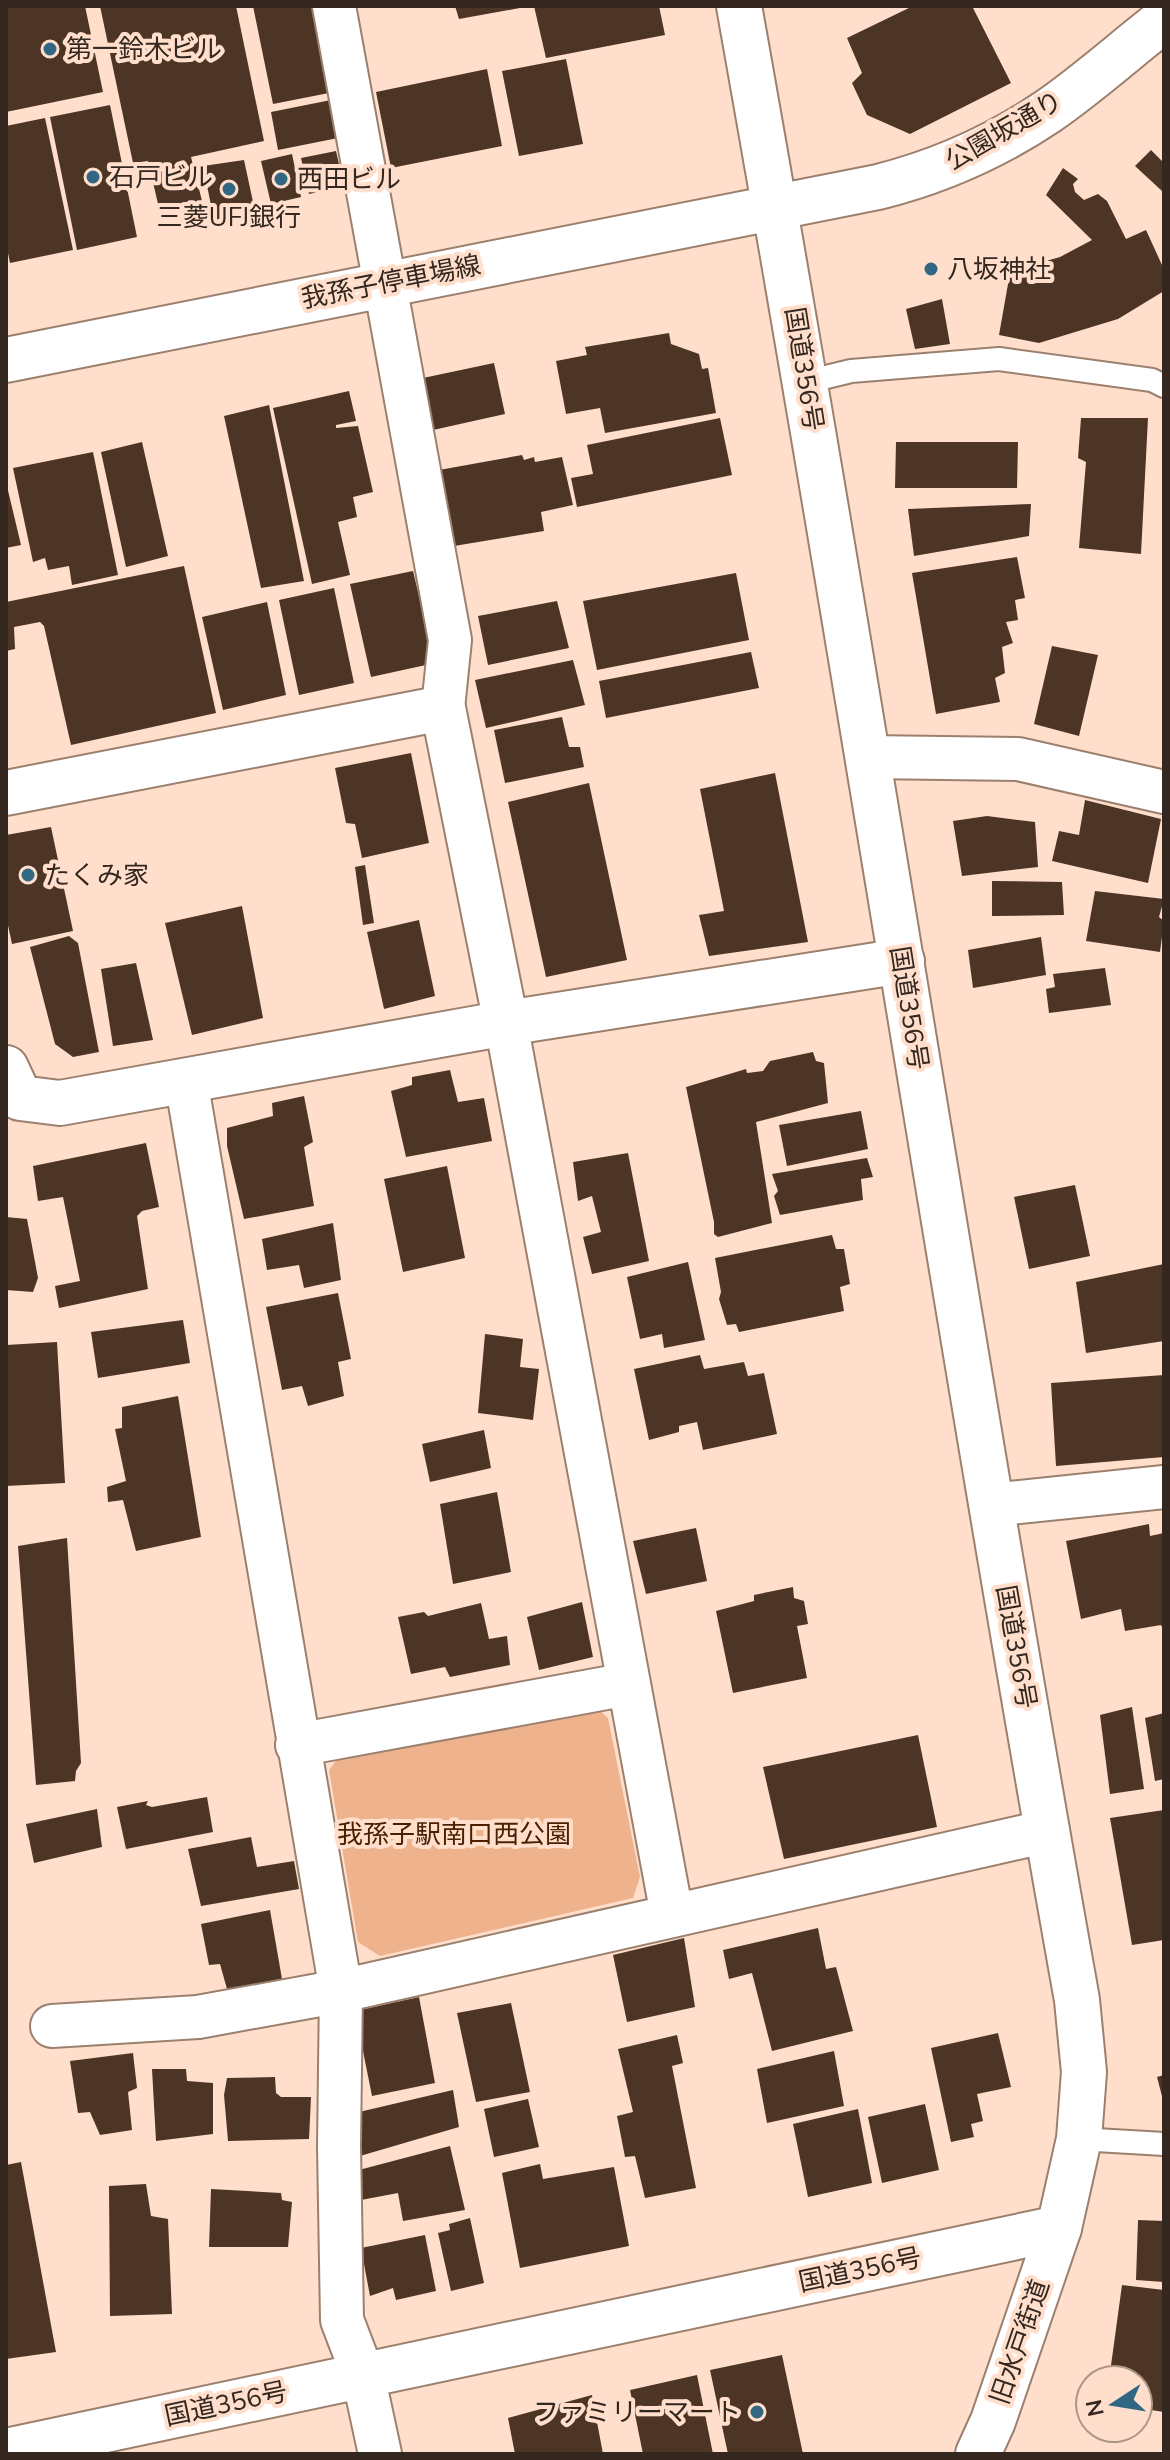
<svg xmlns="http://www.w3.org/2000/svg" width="1170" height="2460" font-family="'Nunito Sans','Noto Sans JP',sans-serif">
	<rect width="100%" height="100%" fill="#ffdfcc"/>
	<!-- green -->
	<path fill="#eeb28d" d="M 592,1704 L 608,1718 L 640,1877 L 633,1898 L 380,1956 L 358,1942 L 329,1770 L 345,1749 Z"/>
	<!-- building -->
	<path fill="#4d3526" d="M 6,6 L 85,6 L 103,92 L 6,112 Z
		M 100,6 L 236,6 L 264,141 L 191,157 L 205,213 L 162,221 L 148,161 L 133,163 Z
		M 253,6 L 317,6 L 334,92 L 273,104 Z
		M 455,6 L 520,6 L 520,8 L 459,19 Z
		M 534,6 L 659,6 L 665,35 L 546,58 Z
		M 913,6 L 972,6 L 1011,83 L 910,134 L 867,115 L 852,83 L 862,73 L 847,38 Z
		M 566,59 L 583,144 L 519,156 L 502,71 Z
		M 487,69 L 502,146 L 391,168 L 376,92 Z
		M 336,99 L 343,137 L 278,150 L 271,112 Z
		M 110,105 L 137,237 L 77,250 L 50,117 Z
		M 45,118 L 73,250 L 10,263 L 6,243 L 6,126 Z
		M 1151,150 L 1164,163 L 1162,191 L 1135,166 Z
		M 336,151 L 344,186 L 309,194 L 301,158 Z
		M 292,154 L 301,197 L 271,204 L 261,161 Z
		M 244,160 L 255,211 L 214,220 L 203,166 Z
		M 1063,168 L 1078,179 L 1073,184 L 1075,192 L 1084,200 L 1098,194 L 1107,201 L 1126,239 L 1146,230 L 1162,265 L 1164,265 L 1164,291 L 1118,319 L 1039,343 L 999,335 L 1011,267 L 1016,264 L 1039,263 L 1060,257 L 1092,240 L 1046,195 Z
		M 942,299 L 950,344 L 915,349 L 906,309 Z
		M 669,333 L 671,344 L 699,354 L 702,369 L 708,368 L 716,413 L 605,433 L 600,408 L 566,414 L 556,361 L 587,355 L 585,347 Z
		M 494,363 L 505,414 L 433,430 L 423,378 Z
		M 349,391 L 356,421 L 336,425 L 336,428 L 358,426 L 373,492 L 353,497 L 357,517 L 338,522 L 350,575 L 312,584 L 273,408 Z
		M 269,405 L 304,581 L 261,588 L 224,416 Z
		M 720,418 L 732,475 L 577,507 L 571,478 L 593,474 L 587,445 Z
		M 1081,418 L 1148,418 L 1141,554 L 1079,548 L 1086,462 L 1078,458 Z
		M 142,442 L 168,556 L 126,567 L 101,452 Z
		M 896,442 L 1018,442 L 1017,488 L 895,488 Z
		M 93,452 L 118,575 L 72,585 L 69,566 L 48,570 L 45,558 L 33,562 L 13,468 Z
		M 522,455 L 524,460 L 534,457 L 535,462 L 562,457 L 573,505 L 541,512 L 544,531 L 454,546 L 439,470 Z
		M 6,482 L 21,545 L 6,548 Z
		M 1031,504 L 1029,536 L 914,556 L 908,509 Z
		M 1017,557 L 1025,598 L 1015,600 L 1018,620 L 1006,622 L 1013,643 L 1002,647 L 1005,673 L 995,678 L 1000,702 L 936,714 L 912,573 Z
		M 184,566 L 216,713 L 71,745 L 44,626 L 40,622 L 14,627 L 15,649 L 6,651 L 6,602 Z
		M 413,571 L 435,663 L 371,677 L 350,584 Z
		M 736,573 L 749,640 L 597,670 L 583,601 Z
		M 334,588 L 354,683 L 299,695 L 279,600 Z
		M 557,601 L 569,648 L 488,665 L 478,616 Z
		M 267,602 L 286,695 L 223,710 L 202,617 Z
		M 1052,646 L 1098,655 L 1079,736 L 1034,724 Z
		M 751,652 L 759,688 L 606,718 L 599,681 Z
		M 573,660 L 585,705 L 486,728 L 475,680 Z
		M 562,717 L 569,747 L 580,747 L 584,767 L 505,783 L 494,730 Z
		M 411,753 L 429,843 L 362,858 L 355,824 L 346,823 L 335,768 Z
		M 775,773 L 808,942 L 709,956 L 699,915 L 724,911 L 700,789 Z
		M 589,783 L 627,960 L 546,977 L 508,802 Z
		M 1085,800 L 1161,819 L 1148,883 L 1052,861 L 1059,831 L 1079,835 Z
		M 987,816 L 1035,822 L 1038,867 L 962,876 L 953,821 Z
		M 51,827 L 73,931 L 12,944 L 6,916 L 6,835 Z
		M 365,865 L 374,923 L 363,925 L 355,867 Z
		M 992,881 L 1062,882 L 1064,915 L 992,916 Z
		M 1095,891 L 1164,899 L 1159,917 L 1164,921 L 1160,952 L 1086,941 Z
		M 242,906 L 263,1018 L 192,1035 L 165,923 Z
		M 419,920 L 435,996 L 384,1009 L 367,932 Z
		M 69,936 L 78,943 L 99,1052 L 73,1057 L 55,1044 L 30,947 Z
		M 1041,937 L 1046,975 L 973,988 L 968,950 Z
		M 136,963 L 153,1040 L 113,1046 L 101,969 Z
		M 1105,968 L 1111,1005 L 1049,1013 L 1046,989 L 1055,987 L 1053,974 Z
		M 813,1052 L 816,1061 L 824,1063 L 828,1103 L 756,1122 L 772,1223 L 718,1237 L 714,1234 L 714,1222 L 686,1087 L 746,1069 L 747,1073 L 763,1071 L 770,1061 Z
		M 450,1070 L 458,1102 L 484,1098 L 492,1141 L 406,1157 L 391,1091 L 412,1085 L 412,1077 Z
		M 304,1096 L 313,1142 L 304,1147 L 314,1206 L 244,1219 L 227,1146 L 227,1128 L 273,1116 L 272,1103 Z
		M 861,1111 L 868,1149 L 787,1166 L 779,1125 Z
		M 146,1143 L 159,1207 L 142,1211 L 137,1216 L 148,1289 L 59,1308 L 55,1286 L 80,1281 L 63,1197 L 38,1201 L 33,1166 Z
		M 628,1153 L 649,1261 L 592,1274 L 583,1237 L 601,1232 L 592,1196 L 578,1201 L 573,1162 Z
		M 867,1158 L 873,1177 L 861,1179 L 863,1200 L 780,1215 L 774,1196 L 778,1191 L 772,1174 Z
		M 447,1166 L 465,1258 L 403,1272 L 384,1179 Z
		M 1075,1185 L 1090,1256 L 1029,1269 L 1014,1197 Z
		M 6,1217 L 27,1219 L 38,1278 L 33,1292 L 6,1290 Z
		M 333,1223 L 341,1280 L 304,1288 L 299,1265 L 267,1270 L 262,1239 Z
		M 832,1235 L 836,1249 L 844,1249 L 850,1284 L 840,1287 L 844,1311 L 739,1332 L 736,1324 L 727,1325 L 719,1299 L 721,1292 L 715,1258 Z
		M 688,1262 L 705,1340 L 664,1348 L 662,1334 L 640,1339 L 627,1277 Z
		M 1164,1264 L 1164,1341 L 1086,1353 L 1076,1282 Z
		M 338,1293 L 351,1359 L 338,1362 L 344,1396 L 308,1406 L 302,1386 L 282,1390 L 266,1307 Z
		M 183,1320 L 190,1363 L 98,1378 L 91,1332 Z
		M 485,1334 L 523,1339 L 520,1367 L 539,1369 L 533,1420 L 478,1413 Z
		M 57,1342 L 65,1483 L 6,1486 L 6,1345 Z
		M 700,1355 L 704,1369 L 744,1362 L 748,1376 L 764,1373 L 777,1434 L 703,1450 L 697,1422 L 679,1426 L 679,1432 L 649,1440 L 634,1369 Z
		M 1164,1375 L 1164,1457 L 1056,1466 L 1051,1383 Z
		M 178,1396 L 201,1537 L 136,1551 L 123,1500 L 108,1502 L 107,1487 L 126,1481 L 115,1429 L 122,1428 L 122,1407 Z
		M 484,1430 L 491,1468 L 430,1482 L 422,1444 Z
		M 497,1492 L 511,1572 L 453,1584 L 440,1504 Z
		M 1149,1524 L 1150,1536 L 1164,1533 L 1164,1632 L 1161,1625 L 1125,1631 L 1121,1609 L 1081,1619 L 1066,1541 Z
		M 696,1528 L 707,1581 L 646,1594 L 633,1541 Z
		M 67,1538 L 81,1763 L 76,1771 L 75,1781 L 36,1785 L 18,1546 Z
		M 793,1587 L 794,1598 L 804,1601 L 808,1624 L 797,1626 L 807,1678 L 733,1693 L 716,1611 L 754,1601 L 754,1595 Z
		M 582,1602 L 593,1657 L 539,1670 L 527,1617 Z
		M 481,1603 L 489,1639 L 507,1636 L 510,1665 L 450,1677 L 445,1667 L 411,1674 L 398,1617 L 424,1612 L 428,1616 Z
		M 1132,1707 L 1144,1789 L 1110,1794 L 1100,1715 Z
		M 1164,1713 L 1164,1779 L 1155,1781 L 1145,1718 Z
		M 918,1735 L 937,1827 L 784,1859 L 763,1767 Z
		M 207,1797 L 213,1832 L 126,1849 L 117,1807 L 148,1801 L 146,1805 L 152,1807 Z
		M 97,1809 L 102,1847 L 34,1863 L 26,1824 Z
		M 1164,1810 L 1164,1940 L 1132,1945 L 1110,1818 Z
		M 251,1837 L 257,1867 L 294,1861 L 299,1889 L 201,1906 L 188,1849 Z
		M 270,1910 L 282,1979 L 227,1989 L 220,1964 L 209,1965 L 201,1924 Z
		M 818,1928 L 826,1969 L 836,1967 L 853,2031 L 772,2051 L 752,1973 L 729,1979 L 723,1950 Z
		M 684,1938 L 695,2007 L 627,2022 L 613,1955 Z
		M 419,1997 L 435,2083 L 372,2096 L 355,2011 Z
		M 511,2003 L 530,2092 L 476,2102 L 457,2013 Z
		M 998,2033 L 1011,2087 L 977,2094 L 983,2121 L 971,2124 L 974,2137 L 951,2142 L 931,2048 Z
		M 677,2035 L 683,2063 L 672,2066 L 696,2188 L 645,2198 L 635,2156 L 625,2157 L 617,2116 L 633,2112 L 618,2049 Z
		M 834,2051 L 844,2106 L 767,2123 L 757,2069 Z
		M 133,2053 L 137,2088 L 128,2092 L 132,2130 L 100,2135 L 90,2112 L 78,2113 L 70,2061 Z
		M 152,2069 L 186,2069 L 187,2081 L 213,2083 L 213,2134 L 156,2141 Z
		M 1164,2075 L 1164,2100 L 1163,2100 L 1157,2077 Z
		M 275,2077 L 276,2093 L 281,2097 L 311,2097 L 309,2139 L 228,2141 L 224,2095 L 227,2078 Z
		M 453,2090 L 459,2127 L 360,2156 L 359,2112 Z
		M 528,2099 L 539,2147 L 494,2157 L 484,2109 Z
		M 925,2104 L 939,2170 L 882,2183 L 868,2117 Z
		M 858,2109 L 872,2183 L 808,2197 L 793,2124 Z
		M 450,2146 L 465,2210 L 403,2221 L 398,2193 L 361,2200 L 355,2171 Z
		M 21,2162 L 56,2352 L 6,2359 L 6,2165 Z
		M 540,2164 L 543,2179 L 614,2167 L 629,2246 L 520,2268 L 502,2173 Z
		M 146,2184 L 151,2216 L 168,2219 L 172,2314 L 110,2316 L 109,2186 Z
		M 211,2189 L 281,2193 L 282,2200 L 292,2202 L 288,2247 L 209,2247 Z
		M 470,2218 L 484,2283 L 451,2291 L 438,2233 L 450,2230 L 449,2224 Z
		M 1138,2220 L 1164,2221 L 1164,2282 L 1136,2280 Z
		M 425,2235 L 436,2291 L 396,2300 L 393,2288 L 370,2296 L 361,2248 Z
		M 1122,2285 L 1164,2290 L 1164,2412 L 1138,2408 L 1138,2380 L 1109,2380 Z
		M 782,2355 L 803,2454 L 728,2454 L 710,2370 Z
		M 697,2375 L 713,2454 L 643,2454 L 630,2390 Z
		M 592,2395 L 603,2454 L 515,2454 L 508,2418 Z"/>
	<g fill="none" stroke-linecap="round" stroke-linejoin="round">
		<!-- lane casing -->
		<g stroke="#9c806e" stroke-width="26">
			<path id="lane" d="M 806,382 L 851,371 L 999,359 L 1152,380 L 1164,386
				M 1079,2139 L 1164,2144"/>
		</g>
		<!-- street casing -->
		<g stroke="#9c806e" stroke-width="46">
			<path id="street" d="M 334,6 L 450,640 L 443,708
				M 867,757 L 1018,759 L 1164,792
				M 506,1023 L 672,1915
				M 186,1080 L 341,1991 L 339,2146 L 342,2320 L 363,2375 L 380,2454
				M 991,1505 L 1164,1487
				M 297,1745 L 628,1684
				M 52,2026 L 198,2017 L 341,1991 L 1048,1831"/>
		</g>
		<!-- secondary casing -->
		<g stroke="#9c806e" stroke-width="48">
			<path id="secondary" d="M 6,360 L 878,187 C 938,172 995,147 1047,112 C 1088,84 1125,50 1164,20
				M 6,793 L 443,708 L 506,1023
				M 6,1068 L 20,1098 L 60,1103 L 506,1023 L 902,961
				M 978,2454 L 993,2421 L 1059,2228"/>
		</g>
		<!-- highway casing -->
		<g stroke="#9c806e" stroke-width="48">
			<path id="highway" d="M 6,2451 L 1059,2228 L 1079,2139 L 1084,2072 L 1077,2000 C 958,1336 858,670 739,6"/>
		</g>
		<!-- lane -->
		<use href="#lane" stroke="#fff" stroke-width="22"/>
		<!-- street -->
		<use href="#street" stroke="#fff" stroke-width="42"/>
		<!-- secondary -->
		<use href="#secondary" stroke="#fff" stroke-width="44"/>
		<!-- highway -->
		<use href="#highway" stroke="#fff" stroke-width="44"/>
	</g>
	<!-- markers -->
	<g fill="#316782" stroke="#ffdfcc" stroke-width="3">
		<circle cx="50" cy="49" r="8"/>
		<circle cx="93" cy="177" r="8"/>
		<circle cx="281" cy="179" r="8"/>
		<circle cx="229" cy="189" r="8"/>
		<circle cx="931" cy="269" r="8"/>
		<circle cx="28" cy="875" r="8"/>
		<circle cx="757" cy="2412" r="8"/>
	</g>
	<g text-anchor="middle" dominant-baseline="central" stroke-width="8" stroke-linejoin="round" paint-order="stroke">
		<!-- poi labels -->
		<g font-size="26" fill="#332720" stroke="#ffdfcc" text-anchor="start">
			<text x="66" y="49">第一鈴木ビル</text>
			<text x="109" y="177">石戸ビル</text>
			<text x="297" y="179">西田ビル</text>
			<text x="229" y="217" text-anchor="middle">三菱UFJ銀行</text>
			<text x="947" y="269">八坂神社</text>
			<text x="44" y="875">たくみ家</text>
			<text x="741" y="2412" text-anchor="end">ファミリーマート</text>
		</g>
		<!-- street labels -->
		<g font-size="26" fill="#332720" stroke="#ffdfcc">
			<text transform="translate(1004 131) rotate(-30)">公園坂通り</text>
			<text transform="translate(391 282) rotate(-11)">我孫子停車場線</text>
			<text transform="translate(804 369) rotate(81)">国道356号</text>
			<text transform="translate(909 1008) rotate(81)">国道356号</text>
			<text transform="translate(1016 1647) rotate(80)">国道356号</text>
			<text transform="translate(860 2270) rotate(-12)">国道356号</text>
			<text transform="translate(1020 2342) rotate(-71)">旧水戸街道</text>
			<text transform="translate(226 2404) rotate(-12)">国道356号</text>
		</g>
		<!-- park labels -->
		<g font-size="26" fill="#4b2000" stroke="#ffdfcc">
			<text x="454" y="1834">我孫子駅南口西公園</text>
		</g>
	</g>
	<!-- border -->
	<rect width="1170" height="2460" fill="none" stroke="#332720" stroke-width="16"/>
	<!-- north arrow -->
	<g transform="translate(1114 2404) rotate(258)"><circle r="38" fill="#ffdfcc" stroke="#ad9587" stroke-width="2"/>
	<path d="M0-6L14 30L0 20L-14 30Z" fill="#316782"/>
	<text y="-12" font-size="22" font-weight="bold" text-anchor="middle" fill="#332720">N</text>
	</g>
</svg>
